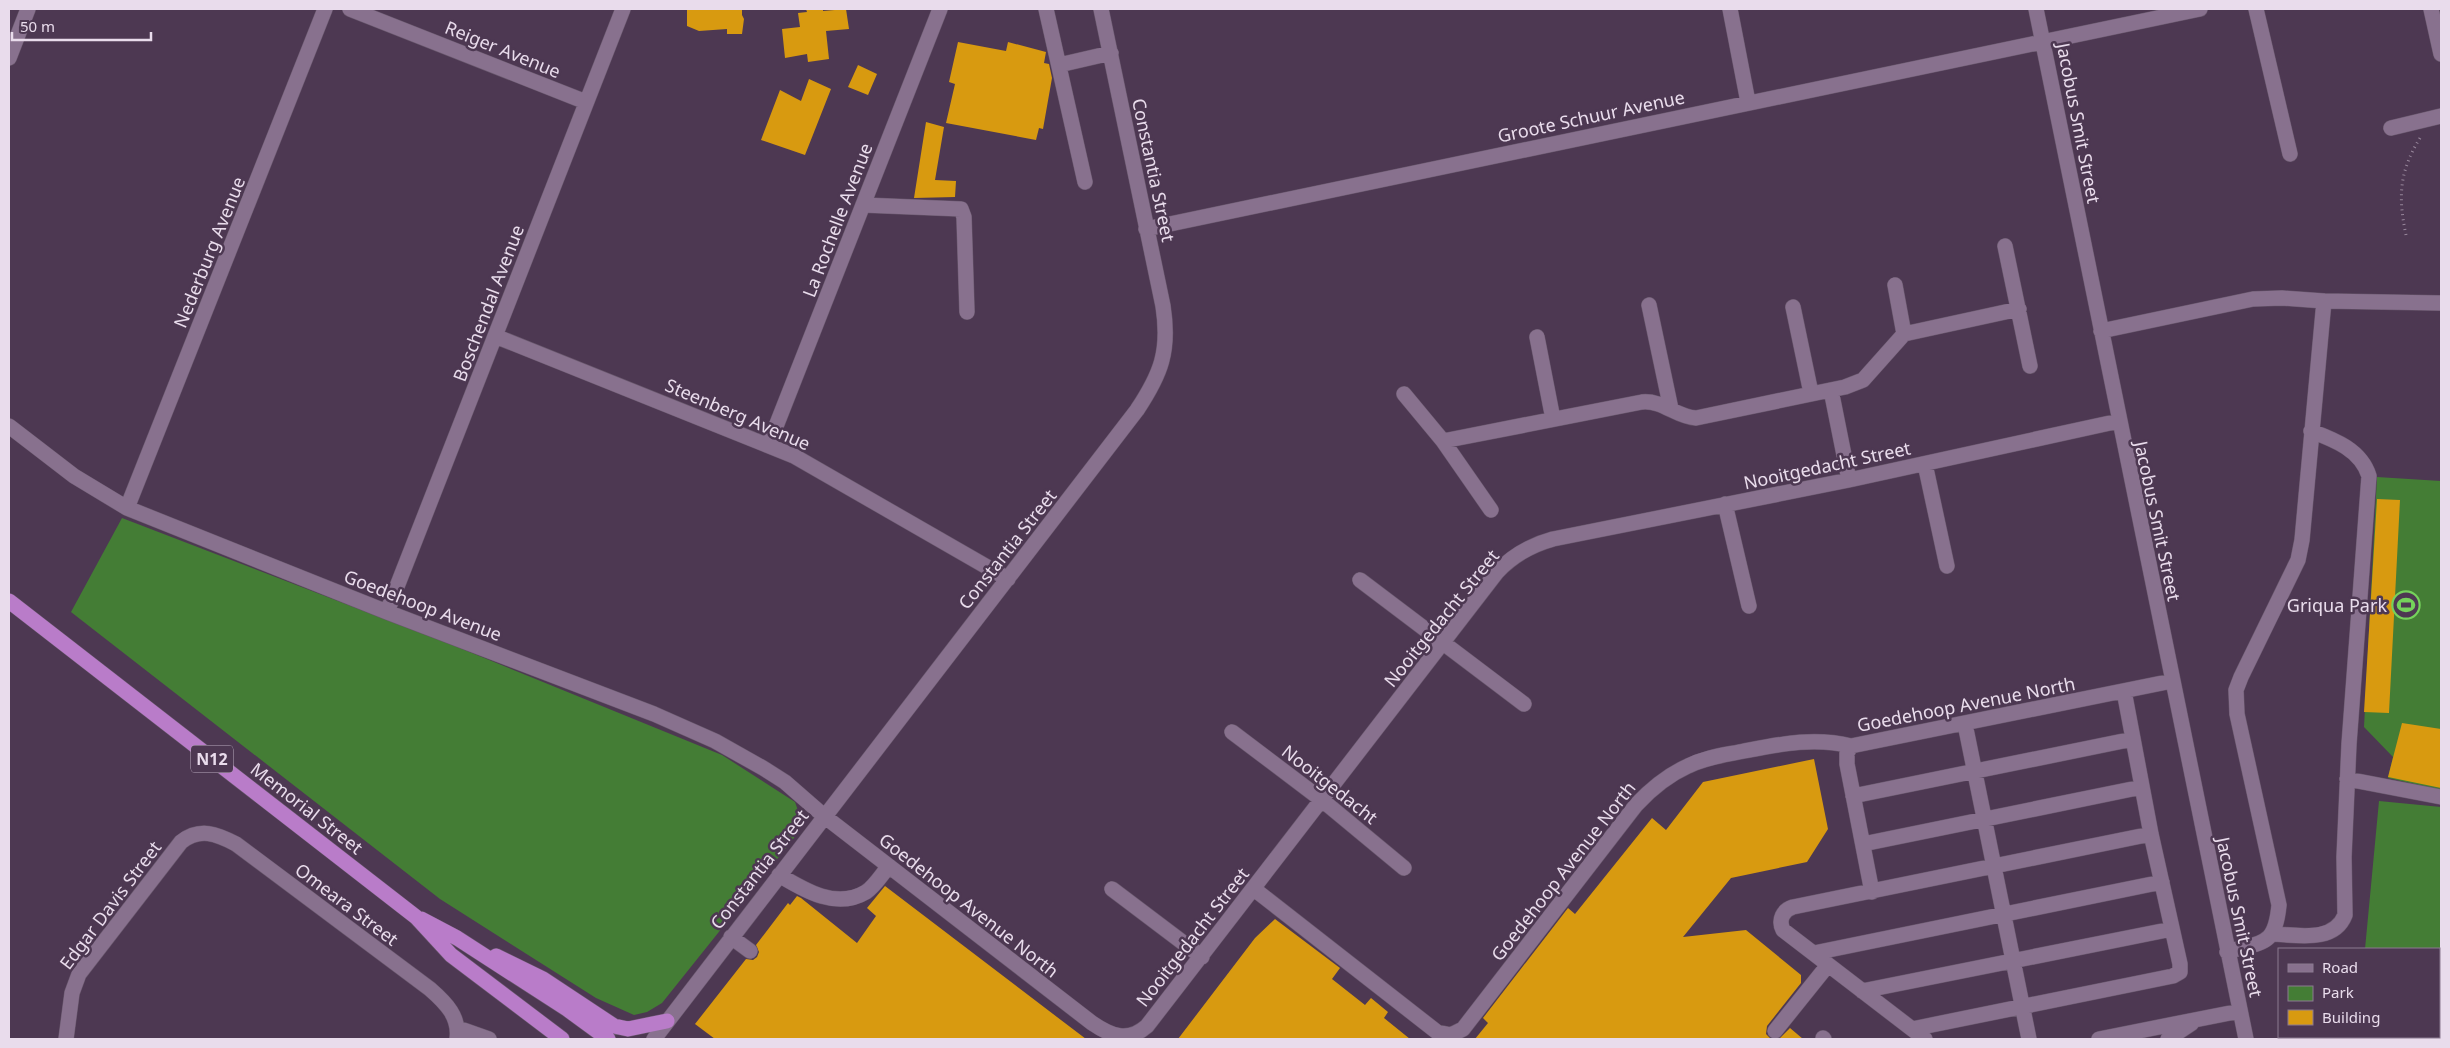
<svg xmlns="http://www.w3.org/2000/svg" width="2450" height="1048" font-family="'Noto Sans',sans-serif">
	<rect width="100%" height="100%" fill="#4d3852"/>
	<!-- green -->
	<path fill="#447d35" d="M 2377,477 L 2441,481 L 2441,790 L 2388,778 L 2393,757 L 2364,727 Z
		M 122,518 L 455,646 L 722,755 L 795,802 L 801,819 L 794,838 L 662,1003 L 647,1012 L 634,1015 L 596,998 L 440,899 L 71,612 Z
		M 2379,801 L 2441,807 L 2441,1005 L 2439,1005 L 2439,949 L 2365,949 Z"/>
	<!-- building -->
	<path fill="#d89a10" d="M 687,9 L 742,9 L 742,15 L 744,19 L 742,34 L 727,34 L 727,29 L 699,31 L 687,26 Z
		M 806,9 L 823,9 L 823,11 L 846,9 L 849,29 L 826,31 L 829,59 L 808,62 L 807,54 L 785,58 L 782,29 L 800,27 L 798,13 L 807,12 Z
		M 958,42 L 1006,51 L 1008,42 L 1046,52 L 1044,63 L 1049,64 L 1052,78 L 1043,129 L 1039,128 L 1036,140 L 946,123 L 955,84 L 949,82 Z
		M 858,65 L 877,74 L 868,95 L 848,87 Z
		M 809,79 L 831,89 L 805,155 L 761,140 L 780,90 L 801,101 Z
		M 926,122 L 944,127 L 935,180 L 956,181 L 955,197 L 914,198 Z
		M 2377,499 L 2400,500 L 2389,713 L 2364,712 Z
		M 2402,723 L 2441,729 L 2441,788 L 2388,777 Z
		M 1814,759 L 1828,829 L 1807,862 L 1731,878 L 1683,937 L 1746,930 L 1801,975 L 1801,983 L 1767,1026 L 1766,1034 L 1771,1039 L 1475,1039 L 1488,1023 L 1483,1018 L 1568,908 L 1575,914 L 1652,818 L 1666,830 L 1703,782 Z
		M 885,886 L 1057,1017 L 1086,1039 L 715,1039 L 695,1024 L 746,959 L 753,960 L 757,957 L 759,952 L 756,945 L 788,903 L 790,905 L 797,896 L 801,898 L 857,943 L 876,916 L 867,908 Z
		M 1275,919 L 1340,968 L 1332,979 L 1365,1005 L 1371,998 L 1388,1012 L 1384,1018 L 1410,1039 L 1178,1039 L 1255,938 Z
		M 1790,1028 L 1803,1039 L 1779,1039 Z"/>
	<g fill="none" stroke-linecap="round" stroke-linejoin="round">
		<!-- minor casing -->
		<g stroke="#69586d" stroke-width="16">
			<path id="minor" d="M 350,9 L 586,102
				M 1046,9 L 1085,182
				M 1730,9 L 1748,102
				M 2036,9 L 2246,1039
				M 2256,9 L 2290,154
				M 2431,9 L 2441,54
				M 9,58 L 28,9
				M 1059,65 L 1111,53
				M 2391,128 L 2441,116
				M 863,205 L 961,209 L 964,217 L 967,312
				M 1146,229 L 2200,9
				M 2005,246 L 2030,366
				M 1895,285 L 1904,334
				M 1649,305 L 1671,409
				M 1793,307 L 1811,393
				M 2101,331 L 2253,299 L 2282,298 L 2324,301 L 2441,303
				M 495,336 L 794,456 L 1008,579
				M 1537,337 L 1553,419
				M 1831,390 L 1849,480
				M 1404,394 L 1443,441 L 1491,510
				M 9,426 L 74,476 L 127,508 L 387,612 L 654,714 L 715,741 L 763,768 L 785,782 L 824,816 L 1092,1023 C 1111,1036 1128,1043 1147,1026 L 1497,572 C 1513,555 1531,545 1553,539 L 1849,480 L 2119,421
				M 1443,441 L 1642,402 C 1663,400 1676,417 1696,418 L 1845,387 L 1863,380 L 1904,334 L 2019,309
				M 769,444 L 940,9
				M 1925,464 L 1947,566
				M 1725,504 L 1749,606
				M 127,508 L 325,9
				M 1360,580 L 1524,704
				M 387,612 L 623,9
				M 1965,724 L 2029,1039
				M 1232,732 L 1322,800 L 1404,868
				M 1851,746 L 1847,753 L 1847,764 L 1872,892
				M 2347,779 L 2441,797
				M 1853,796 L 2133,739
				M 1863,844 L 2142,787
				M 779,875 C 804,890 836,910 866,892 C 875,886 882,874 889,866
				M 1112,889 L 1202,957
				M 1254,889 L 1437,1032 L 1451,1035 L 1463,1029 L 1636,805 C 1651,789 1668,775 1688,766 C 1706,757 1725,755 1744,751 C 1781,744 1814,737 1851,746 L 2172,681
				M 2273,934 C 2298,935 2334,943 2345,915 L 2344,857 L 2349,744 L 2369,476 C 2361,450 2335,440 2311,431
				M 731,937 L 750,951
				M 2227,952 C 2263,941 2275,947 2279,905 L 2237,714 L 2236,690 L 2241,677 L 2298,560 L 2302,540 L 2324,301
				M 1814,953 L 2162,882
				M 1862,991 L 2172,929
				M 458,1028 L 489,1039
				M 1912,1029 L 2173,976 L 2180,972 L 2180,964 L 2151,834 L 2124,691
				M 1775,1031 L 1828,965
				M 1823,1038 L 1824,1039
				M 66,1039 L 72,993 L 79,974 L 181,842 C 200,827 217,834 236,844 L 430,989 C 446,1003 460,1017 457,1039
				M 654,1039 L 1137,410 C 1161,374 1170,351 1163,306 L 1101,9
				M 1925,1039 L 1783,930 C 1778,920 1783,910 1793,907 L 2151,834
				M 2099,1039 L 2240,1011
				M 2168,1039 L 2192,1023"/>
		</g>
		<!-- highway casing -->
		<g stroke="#69586d" stroke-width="16">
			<path id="highway" d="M 9,601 L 416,917 L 451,955 L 562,1039
				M 421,919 L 457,938 L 567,1009 L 608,1039
				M 496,956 L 543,979 L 614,1026 L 628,1029 L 667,1021"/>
		</g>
		<!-- path -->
		<path stroke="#97869b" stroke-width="3" stroke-dasharray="1 4" stroke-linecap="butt" d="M 2406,235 C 2398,197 2399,172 2420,138
			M 2439,1028 L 2441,1028"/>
		<!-- minor -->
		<use href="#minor" stroke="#88718e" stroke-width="15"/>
		<!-- highway -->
		<use href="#highway" stroke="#b97cc9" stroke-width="15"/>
	</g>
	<!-- icons -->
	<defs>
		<g id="stadium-ring" transform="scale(1.4375)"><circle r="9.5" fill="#4d3852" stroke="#75d25b" stroke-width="1.5"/><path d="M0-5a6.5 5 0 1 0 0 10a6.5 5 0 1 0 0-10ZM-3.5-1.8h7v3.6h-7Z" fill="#75d25b"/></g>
	</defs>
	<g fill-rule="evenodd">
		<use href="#stadium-ring" x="2406" y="605"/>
	</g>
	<g text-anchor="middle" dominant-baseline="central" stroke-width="5" stroke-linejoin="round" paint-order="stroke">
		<!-- shield labels -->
		<rect fill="#4d3852" stroke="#baabbe" stroke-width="1" x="191" y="745.5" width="42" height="27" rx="4"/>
		<g font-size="16" font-weight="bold" fill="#e9dcec">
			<text x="212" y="759">N12</text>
		</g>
		<!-- street labels -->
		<g font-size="18" fill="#e9dcec" stroke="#4d3852">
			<text transform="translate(503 49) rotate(22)">Reiger Avenue</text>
			<text transform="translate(1591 116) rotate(-12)">Groote Schuur Avenue</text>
			<text transform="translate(2079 123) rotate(79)">Jacobus Smit Street</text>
			<text transform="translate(1154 170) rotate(78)">Constantia Street</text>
			<text transform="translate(837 220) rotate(-69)">La Rochelle Avenue</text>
			<text transform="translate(209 252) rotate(-68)">Nederburg Avenue</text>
			<text transform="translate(488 303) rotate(-69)">Boschendal Avenue</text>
			<text transform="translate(738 414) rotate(23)">Steenberg Avenue</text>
			<text transform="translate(1827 465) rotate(-12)">Nooitgedacht Street</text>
			<text transform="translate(2158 521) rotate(78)">Jacobus Smit Street</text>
			<text transform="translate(1007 549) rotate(-52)">Constantia Street</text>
			<text transform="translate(423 605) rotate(21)">Goedehoop Avenue</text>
			<text transform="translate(1441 618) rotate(-51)">Nooitgedacht Street</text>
			<text transform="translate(1966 704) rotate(-11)">Goedehoop Avenue North</text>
			<text transform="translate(1330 784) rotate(38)">Nooitgedacht</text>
			<text transform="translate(307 808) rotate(38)">Memorial Street</text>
			<text transform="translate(759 869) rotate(-52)">Constantia Street</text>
			<text transform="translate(1563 871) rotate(-52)">Goedehoop Avenue North</text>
			<text transform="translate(347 904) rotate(37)">Omeara Street</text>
			<text transform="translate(110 905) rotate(-53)">Edgar Davis Street</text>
			<text transform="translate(969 905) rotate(38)">Goedehoop Avenue North</text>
			<text transform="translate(2240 917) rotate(78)">Jacobus Smit Street</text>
			<text transform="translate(1192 937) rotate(-52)">Nooitgedacht Street</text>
		</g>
		<!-- poi labels -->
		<g font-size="18" fill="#e9dcec" stroke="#4d3852" text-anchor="end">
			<text x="2387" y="605">Griqua Park</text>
		</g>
	</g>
	<!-- border -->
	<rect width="2450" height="1048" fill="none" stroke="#e9dcec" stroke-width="20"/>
	<!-- legend -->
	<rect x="2278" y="948" width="162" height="90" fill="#4d3852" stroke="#8b7a90"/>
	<rect x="2288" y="964" width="25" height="8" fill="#88718e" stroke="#8b7a90"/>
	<text x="2322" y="973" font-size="15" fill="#e9dcec">Road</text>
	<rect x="2288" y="986" width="25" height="15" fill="#447d35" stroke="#8b7a90"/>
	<text x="2322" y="998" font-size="15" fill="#e9dcec">Park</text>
	<rect x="2288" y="1010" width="25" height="15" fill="#d89a10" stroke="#8b7a90"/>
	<text x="2322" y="1023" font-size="15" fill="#e9dcec">Building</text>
	<!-- scale -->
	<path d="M12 32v8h139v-8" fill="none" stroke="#e9dcec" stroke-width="2.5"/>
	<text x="20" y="32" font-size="15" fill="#e9dcec" stroke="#4d3852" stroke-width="4" paint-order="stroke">50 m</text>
</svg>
